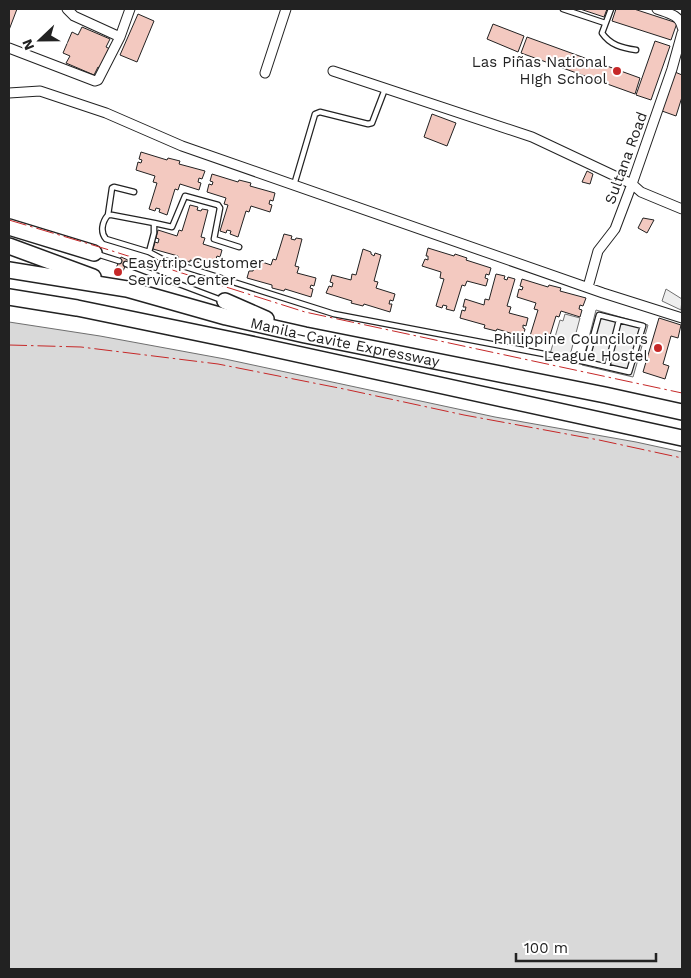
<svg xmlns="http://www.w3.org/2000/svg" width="691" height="978" font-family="'Work Sans',sans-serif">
	<rect width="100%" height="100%" fill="#fff"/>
	<!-- green -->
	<path fill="#eee" stroke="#6f6f6f" d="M 666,289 L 682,299 L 681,310 L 662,301 Z"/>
	<!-- parking -->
	<path fill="#ededed" stroke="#6f6f6f" d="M 596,310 L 648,325 L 633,377 L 582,365 Z
		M 565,314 L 580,318 L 569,359 L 550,354 L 560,320 L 563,321 Z"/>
	<!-- water -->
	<path fill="#d9d9d9" stroke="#6f6f6f" d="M 9,322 L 100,336 L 225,359 L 495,417 L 636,442 L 682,452 L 682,969 L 9,969 Z"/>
	<!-- building -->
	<path fill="#f3c9c0" stroke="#222" d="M 9,9 L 17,9 L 9,30 Z
		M 580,9 L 607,9 L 604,17 Z
		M 616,9 L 634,9 L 677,23 L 671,40 L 612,21 Z
		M 138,14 L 154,21 L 137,62 L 120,55 Z
		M 493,24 L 524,36 L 518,52 L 487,39 Z
		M 82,27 L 110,39 L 106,47 L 110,49 L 101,69 L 98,67 L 94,75 L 66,63 L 70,56 L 63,53 L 72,32 L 78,35 Z
		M 527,37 L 640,78 L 635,94 L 521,53 Z
		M 655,41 L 670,46 L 651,100 L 636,95 Z
		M 675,72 L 682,75 L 682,97 L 676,116 L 662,111 Z
		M 432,114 L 456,123 L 447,146 L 424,137 Z
		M 141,152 L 167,160 L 168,158 L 180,161 L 179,164 L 205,171 L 202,179 L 199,178 L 198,182 L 201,183 L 199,190 L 180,184 L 178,190 L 175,189 L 167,215 L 159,212 L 160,209 L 156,208 L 155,211 L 149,209 L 157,183 L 153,182 L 155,176 L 136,170 L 138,162 L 141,163 L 142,160 L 139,159 Z
		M 587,171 L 593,174 L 590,184 L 582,182 Z
		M 212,174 L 238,182 L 239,180 L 251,183 L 250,186 L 275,193 L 273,201 L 270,200 L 269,204 L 272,205 L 270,212 L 251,206 L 249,212 L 246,211 L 238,237 L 230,234 L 231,231 L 227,230 L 226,233 L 220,231 L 228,205 L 224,204 L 226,198 L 207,192 L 209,184 L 212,185 L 213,182 L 210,181 Z
		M 190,205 L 198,207 L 197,210 L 201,211 L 202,209 L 208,210 L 201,237 L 205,238 L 203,244 L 222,250 L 220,257 L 217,256 L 216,259 L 219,260 L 217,268 L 190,260 L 190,262 L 178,259 L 178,256 L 153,249 L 155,242 L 158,243 L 159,239 L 156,238 L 158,230 L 177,236 L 179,230 L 182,231 Z
		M 643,218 L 654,220 L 647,233 L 638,228 Z
		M 284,234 L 292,236 L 291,239 L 295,240 L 296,238 L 302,239 L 295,266 L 299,267 L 297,273 L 316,278 L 314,286 L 311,285 L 310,288 L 313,289 L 311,297 L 285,289 L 284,291 L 272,288 L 272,285 L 247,278 L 249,271 L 253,271 L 254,268 L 251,267 L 253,259 L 271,265 L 273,259 L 276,260 Z
		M 428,248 L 454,256 L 455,254 L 467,258 L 466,260 L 491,268 L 489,275 L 486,274 L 485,278 L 488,279 L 486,286 L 467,281 L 465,286 L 462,285 L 454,311 L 446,309 L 447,306 L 443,305 L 442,308 L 436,306 L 444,279 L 440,278 L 441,272 L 422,266 L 425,259 L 428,260 L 428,256 L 426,256 Z
		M 363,249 L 371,252 L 371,254 L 374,256 L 375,253 L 381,255 L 374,281 L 378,282 L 376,288 L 395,294 L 393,301 L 390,300 L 389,304 L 392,304 L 390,312 L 364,304 L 363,306 L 351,303 L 352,301 L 326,293 L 329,286 L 332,287 L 333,283 L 330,282 L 332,275 L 351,280 L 352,274 L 356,275 Z
		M 121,257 L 128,260 L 123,271 L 116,268 Z
		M 116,268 L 123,271 L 121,276 L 114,273 Z
		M 496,274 L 505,276 L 504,279 L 507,280 L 508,277 L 515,279 L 507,306 L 511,307 L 509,313 L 528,318 L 526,326 L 523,325 L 523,328 L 525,329 L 523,337 L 497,329 L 496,331 L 484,328 L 485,325 L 460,318 L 462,310 L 465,311 L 466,307 L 463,307 L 465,299 L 484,305 L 485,299 L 489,300 Z
		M 522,279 L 548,287 L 549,285 L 561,288 L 560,291 L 586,298 L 583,306 L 580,305 L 579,309 L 582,310 L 580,317 L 561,311 L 559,317 L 556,316 L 548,342 L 540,339 L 541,336 L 537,335 L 536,338 L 530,336 L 538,310 L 534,309 L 536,303 L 517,297 L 519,289 L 522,290 L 523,287 L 520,286 Z
		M 659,318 L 681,325 L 678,338 L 671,336 L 663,364 L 669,366 L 665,379 L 643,372 Z"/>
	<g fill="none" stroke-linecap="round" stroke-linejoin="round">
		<!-- lane casing -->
		<g stroke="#222" stroke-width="7">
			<path id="lane" d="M 563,9 L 605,23
				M 611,9 L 602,33 C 610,45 622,48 636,50
				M 294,185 L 315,114 L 320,112 L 368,124 L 372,123 L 385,89
				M 134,192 L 114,187 L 112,188 L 108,215 C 102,222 100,232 106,239 L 149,252 L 164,260 L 334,314 L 586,362 L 629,372 L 643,326 L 599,315 L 586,362
				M 108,215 L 112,215 L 154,223
				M 149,252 L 154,233 L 154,223 L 172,227 L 185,196 L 218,205 L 220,208 L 214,239 L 239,247
				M 97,254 L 119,261
				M 126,264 L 224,301
				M 607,367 L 619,320"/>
		</g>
		<!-- street casing -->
		<g stroke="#222" stroke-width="11">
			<path id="street" d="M 657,9 C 668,13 680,15 682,27
				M 120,37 L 130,9
				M 9,48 L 95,81 L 98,80 L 120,37 L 74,16 L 67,9
				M 333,71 L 532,137 L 632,184 L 641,192 L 682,209
				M 265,73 L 286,9
				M 9,93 L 40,91 L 106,113 L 182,146 L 603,293 L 682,318
				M 588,287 L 598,251 L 615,229 L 632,184 L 672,69 L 682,33"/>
		</g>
		<!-- highway casing -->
		<g stroke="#222" stroke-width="18">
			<g id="highway">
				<path d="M 9,227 L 94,253"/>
				<path d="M 9,246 L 93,277"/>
				<path id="s1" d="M 9,270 L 127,289 L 226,317 L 305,335 L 605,395 L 682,412"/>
				<path d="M 9,297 L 77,308 L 242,342 L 682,438"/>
				<path d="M 225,301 L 266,319"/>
			</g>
		</g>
		<!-- lane -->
		<use href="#lane" stroke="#fff" stroke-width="4.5"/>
		<!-- street -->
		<use href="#street" stroke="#fff" stroke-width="9"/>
		<!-- highway -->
		<use href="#highway" stroke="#fff" stroke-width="15"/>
		<!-- power -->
		<path stroke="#c62828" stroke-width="1" stroke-dasharray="18 4 2.5 4" stroke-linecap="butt" d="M 9,220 L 106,249 L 305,312 L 682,393
			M 9,345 L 81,347 L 218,364 L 344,389 L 464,415 L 599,440 L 682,458"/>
	</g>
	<!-- markers -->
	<g fill="#c62828" stroke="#fff" stroke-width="2">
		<circle cx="617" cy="71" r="5"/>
		<circle cx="118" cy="272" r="5"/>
		<circle cx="658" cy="348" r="5"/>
	</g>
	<g text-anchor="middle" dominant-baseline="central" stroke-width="4" stroke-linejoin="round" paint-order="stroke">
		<!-- poi labels -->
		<g font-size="15" fill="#222" stroke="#fff" text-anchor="end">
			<text x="607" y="62">Las Piñas National<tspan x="607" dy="17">HIgh School</tspan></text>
			<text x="128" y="263" text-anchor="start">Easytrip Customer<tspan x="128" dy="17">Service Center</tspan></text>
			<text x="648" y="339">Philippine Councilors<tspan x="648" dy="17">League Hostel</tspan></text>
		</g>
		<!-- street labels -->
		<g font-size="15" fill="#222" stroke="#fff">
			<text transform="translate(626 158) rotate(-70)">Sultana Road</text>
			<text stroke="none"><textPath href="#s1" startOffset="344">Manila–Cavite Expressway</textPath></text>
		</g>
	</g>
	<!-- border -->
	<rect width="691" height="978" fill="none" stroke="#222222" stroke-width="20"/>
	<!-- north arrow -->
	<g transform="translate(40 40) rotate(248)" stroke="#ffffff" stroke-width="4" paint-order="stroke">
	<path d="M0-4L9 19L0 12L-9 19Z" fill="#222222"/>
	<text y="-8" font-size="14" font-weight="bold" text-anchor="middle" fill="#222222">N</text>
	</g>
	<!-- scale -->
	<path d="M516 953v8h140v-8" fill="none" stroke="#222222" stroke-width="2.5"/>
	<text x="524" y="953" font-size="15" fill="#222222" stroke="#ffffff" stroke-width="4" paint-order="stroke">100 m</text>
</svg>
